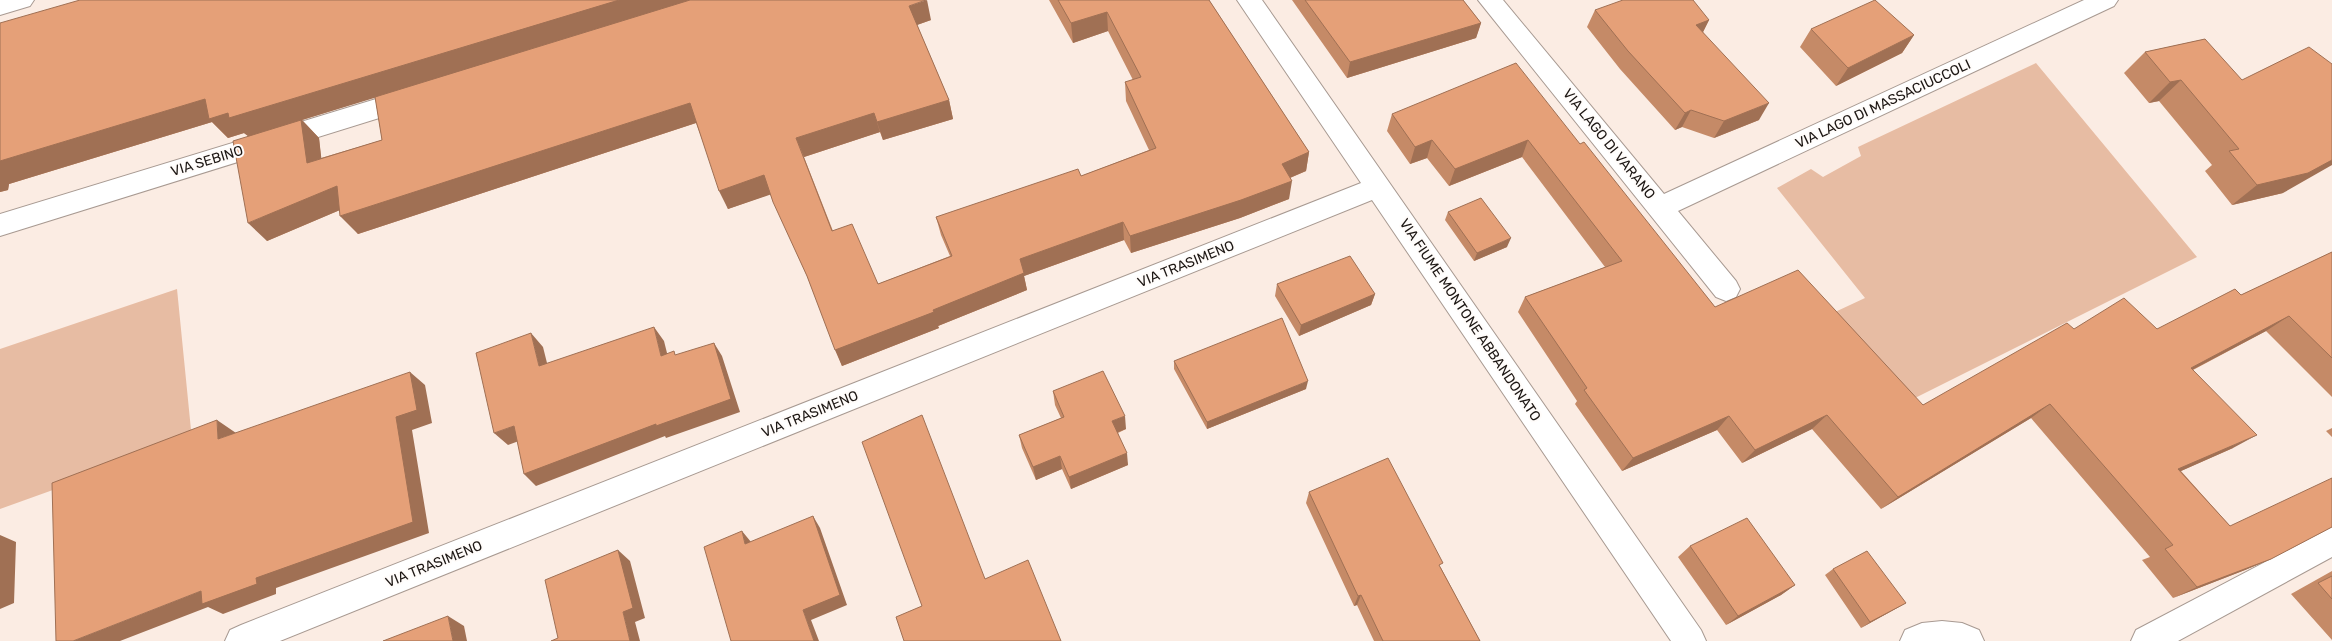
<svg xmlns="http://www.w3.org/2000/svg" width="2332" height="641" font-family="Rubik,sans-serif">
	<rect width="100%" height="100%" fill="#fbece3"/>
	<!-- green -->
	<path fill="#e7bca3" d="M 2036,63 L 2197,257 L 1911,400 L 1835,312 L 1865,298 L 1777,188 L 1811,169 L 1823,177 L 1861,156 L 1858,147 Z
		M 177,289 L 192,440 L 0,509 L 0,349 Z"/>
	<g fill="none" stroke-linecap="round" stroke-linejoin="round">
		<!-- minor casing -->
		<g stroke="#a89a92" stroke-width="2">
			<path id="minor" d="M 0,0 L 34,0 L 30,6 L 0,15 Z
				M 1237,0 L 1262,0 L 1701,630 L 1706,641 L 1671,641 L 1372,200 L 280,641 L 225,641 L 230,630 L 241,625 L 1361,183 Z
				M 1478,0 L 1503,0 L 1664,194 L 2084,0 L 2118,0 L 2114,6 L 1678,211 L 1736,281 L 1740,289 L 1736,297 L 1726,301 L 1716,297 Z
				M 412,88 L 421,91 L 424,98 L 421,105 L 0,236 L 0,214 Z
				M 2332,527 L 2332,557 L 2178,641 L 2131,641 L 2136,630 Z
				M 1942,621 L 1962,623 L 1979,630 L 1984,641 L 1900,641 L 1905,630 L 1922,623 Z"/>
		</g>
		<!-- minor -->
		<use href="#minor" fill="#fff" fill-rule="evenodd"/>
	</g>
	<!-- wall -->
	<path fill="#c58a67" fill-rule="evenodd" d="M 1049,0 L 1209,0 L 1309,152 L 1306,171 L 1290,178 L 1289,199 L 1240,218 L 1131,253 L 1124,240 L 1024,276 L 1027,290 L 938,326 L 939,328 L 842,366 L 807,276 L 770,194 L 728,209 L 696,123 L 358,234 L 340,210 L 267,241 L 248,136 L 244,133 L 228,138 L 212,122 L 9,184 L 8,190 L 0,192 L 0,23 L 931,20 L 917,25 L 949,100 L 953,119 L 883,140 L 880,132 L 804,157 L 833,231 L 878,284 L 950,256 L 941,235 L 936,217 L 1081,176 L 1149,150 L 1126,101 L 1125,82 L 1133,80 L 1108,31 L 1073,43 ZM 375,97 L 382,140 L 321,158 L 319,138 L 302,120 Z
		M 1292,0 L 1463,0 L 1481,23 L 1476,38 L 1347,78 Z
		M 1595,10 L 1709,20 L 1703,32 L 1759,120 L 1714,138 L 1682,127 L 1675,130 L 1620,69 L 1587,27 Z
		M 1811,29 L 1914,35 L 1902,53 L 1836,86 L 1800,47 Z
		M 2205,39 L 2283,193 L 2232,205 L 2205,171 L 2212,165 L 2159,101 L 2149,103 L 2124,73 L 2145,52 Z
		M 1392,114 L 1580,144 L 1715,307 L 1923,405 L 2074,329 L 2157,329 L 2241,295 L 2332,252 L 2332,397 L 2266,331 L 2193,370 L 2233,448 L 2181,471 L 2230,526 L 2271,559 L 2245,570 L 2173,598 L 2142,560 L 2150,557 L 2031,418 L 1881,509 L 1812,429 L 1742,463 L 1717,430 L 1622,471 L 1575,404 L 1577,401 L 1518,312 L 1525,297 L 1605,267 L 1522,157 L 1449,186 L 1427,158 L 1410,164 L 1387,131 Z
		M 1448,212 L 1507,247 L 1474,261 L 1445,220 Z
		M 1277,284 L 1375,294 L 1371,305 L 1299,336 L 1275,296 Z
		M 1174,361 L 1306,389 L 1207,429 L 1174,369 Z
		M 1053,391 L 1126,429 L 1118,433 L 1128,465 L 1071,489 L 1062,469 L 1036,480 L 1022,448 L 1019,435 L 1061,418 L 1055,405 Z
		M 2332,428 L 2332,437 L 2326,431 Z
		M 1309,492 L 1441,568 L 1480,641 L 1374,641 L 1357,605 L 1354,606 L 1306,503 Z
		M 1690,546 L 1795,585 L 1781,595 L 1726,625 L 1678,557 Z
		M 1833,569 L 1906,603 L 1861,628 L 1825,575 Z
		M 2332,571 L 2332,640 L 2291,594 Z"/>
	<!-- shaded-wall -->
	<path fill="#a07054" d="M 619,0 L 695,0 L 302,120 L 319,138 L 324,181 L 248,136 L 244,133 L 228,138 L 212,122 L 9,184 L 8,190 L 0,192 L 0,161 L 205,99 Z
		M 927,0 L 931,20 L 914,26 L 909,6 Z
		M 1107,12 L 1108,31 L 1073,43 L 1071,23 Z
		M 1709,20 L 1700,38 L 1696,25 Z
		M 1481,23 L 1476,38 L 1347,78 L 1350,62 Z
		M 1914,35 L 1902,53 L 1836,86 L 1848,68 Z
		M 2181,80 L 2159,101 L 2149,103 L 2170,82 Z
		M 949,100 L 953,119 L 883,140 L 877,122 Z
		M 690,103 L 699,122 L 358,234 L 340,216 Z
		M 1769,103 L 1759,120 L 1714,138 L 1724,121 Z
		M 1691,110 L 1682,127 L 1675,130 L 1685,113 Z
		M 874,113 L 880,132 L 804,157 L 796,138 Z
		M 1432,140 L 1427,158 L 1410,164 L 1415,147 Z
		M 1528,140 L 1522,157 L 1449,186 L 1455,169 Z
		M 1309,152 L 1306,171 L 1280,182 L 1282,164 Z
		M 2332,160 L 2332,165 L 2283,193 L 2232,205 L 2257,185 Z
		M 764,175 L 772,194 L 728,209 L 719,191 Z
		M 1292,181 L 1289,199 L 1240,218 L 1131,253 L 1130,236 Z
		M 337,186 L 354,204 L 267,241 L 248,223 Z
		M 1123,222 L 1124,240 L 1024,276 L 1027,290 L 938,326 L 939,328 L 842,366 L 835,350 L 933,310 L 1020,259 Z
		M 1511,238 L 1507,247 L 1474,261 L 1477,253 Z
		M 1375,294 L 1371,305 L 1299,336 L 1301,325 Z
		M 2289,316 L 2266,331 L 2169,382 L 2191,368 Z
		M 654,327 L 664,341 L 671,369 L 661,356 Z
		M 531,333 L 543,347 L 551,379 L 539,366 Z
		M 714,343 L 722,356 L 740,412 L 666,438 L 665,436 L 536,486 L 524,474 Z
		M 410,372 L 425,385 L 432,423 L 412,430 L 429,533 L 276,588 L 276,594 L 223,614 L 208,607 L 120,641 L 73,641 L 201,591 L 256,578 L 396,417 Z
		M 1308,381 L 1306,389 L 1207,429 L 1207,422 Z
		M 2050,404 L 2031,418 L 1881,509 L 1898,497 Z
		M 1827,415 L 1812,429 L 1742,463 L 1755,450 Z
		M 1125,416 L 1126,429 L 1113,434 L 1112,421 Z
		M 1729,416 L 1717,430 L 1622,471 L 1633,458 Z
		M 217,420 L 236,433 L 218,439 Z
		M 514,426 L 527,438 L 508,445 L 494,433 Z
		M 2257,435 L 2233,448 L 2156,482 L 2178,469 Z
		M 1127,453 L 1128,465 L 1071,489 L 1069,477 Z
		M 1060,456 L 1062,469 L 1036,480 L 1033,467 Z
		M 813,516 L 820,528 L 847,605 L 811,620 L 819,641 L 814,641 L 803,610 Z
		M 742,531 L 751,542 L 745,544 Z
		M 0,535 L 16,542 L 14,603 L 0,609 Z
		M 618,550 L 630,561 L 645,618 L 635,622 L 640,641 L 630,641 L 623,612 Z
		M 2271,559 L 2245,570 L 2173,598 L 2197,587 Z
		M 1795,585 L 1781,595 L 1726,625 L 1738,616 Z
		M 1361,595 L 1357,605 L 1354,606 L 1358,596 Z
		M 1906,603 L 1861,628 L 1870,622 Z
		M 448,616 L 464,626 L 467,641 L 453,641 Z"/>
	<!-- building -->
	<path fill="#e5a078" stroke="#a07054" d="M 80,0 L 619,0 L 229,118 L 228,113 L 209,119 L 205,99 L 0,161 L 0,23 Z
		M 690,0 L 926,0 L 909,6 L 949,100 L 877,122 L 874,113 L 796,138 L 832,231 L 852,224 L 878,284 L 952,256 L 936,217 L 1078,169 L 1081,176 L 1156,148 L 1125,82 L 1141,77 L 1107,12 L 1071,23 L 1058,0 L 1209,0 L 1309,152 L 1282,164 L 1292,181 L 1241,200 L 1130,236 L 1123,222 L 1020,259 L 1024,273 L 933,310 L 934,312 L 835,350 L 807,276 L 773,202 L 764,175 L 719,191 L 690,103 L 340,216 L 337,186 L 248,223 L 233,141 L 301,120 L 307,163 L 382,140 L 375,97 Z
		M 1305,0 L 1463,0 L 1481,23 L 1350,62 Z
		M 1623,0 L 1693,0 L 1709,20 L 1696,25 L 1769,103 L 1724,121 L 1691,110 L 1685,113 L 1628,51 L 1595,10 Z
		M 1875,0 L 1914,35 L 1848,68 L 1811,29 Z
		M 2205,39 L 2242,80 L 2309,47 L 2332,64 L 2332,160 L 2308,173 L 2257,185 L 2229,151 L 2239,149 L 2181,80 L 2170,82 L 2145,52 Z
		M 1516,63 L 1580,144 L 1584,142 L 1715,307 L 1798,270 L 1923,405 L 2067,323 L 2074,329 L 2124,298 L 2157,329 L 2235,289 L 2241,295 L 2332,252 L 2332,358 L 2289,316 L 2191,368 L 2257,435 L 2178,469 L 2230,526 L 2332,478 L 2332,527 L 2271,559 L 2197,587 L 2165,549 L 2173,545 L 2050,404 L 1898,497 L 1827,415 L 1755,450 L 1729,416 L 1633,458 L 1584,390 L 1587,388 L 1525,297 L 1622,261 L 1528,140 L 1455,169 L 1432,140 L 1415,147 L 1392,114 Z
		M 1481,198 L 1511,238 L 1477,253 L 1448,212 Z
		M 1350,256 L 1375,294 L 1301,325 L 1277,284 Z
		M 1282,318 L 1308,381 L 1207,422 L 1174,361 Z
		M 654,327 L 661,356 L 674,351 L 675,355 L 714,343 L 731,399 L 656,426 L 656,424 L 524,474 L 514,426 L 494,433 L 476,353 L 531,333 L 539,366 Z
		M 1103,371 L 1125,416 L 1112,421 L 1127,453 L 1069,477 L 1060,456 L 1033,467 L 1019,435 L 1064,417 L 1053,391 Z
		M 410,372 L 417,410 L 396,417 L 413,522 L 256,578 L 257,584 L 202,604 L 201,591 L 73,641 L 56,641 L 52,483 L 217,420 L 218,439 Z
		M 922,415 L 985,579 L 1028,560 L 1061,641 L 904,641 L 896,617 L 922,606 L 862,442 Z
		M 1388,458 L 1443,563 L 1439,565 L 1480,641 L 1383,641 L 1361,595 L 1358,596 L 1309,492 Z
		M 813,516 L 840,595 L 803,610 L 814,641 L 731,641 L 704,547 L 742,531 L 745,544 Z
		M 1747,518 L 1795,585 L 1738,616 L 1690,546 Z
		M 618,550 L 633,608 L 623,612 L 630,641 L 551,641 L 558,638 L 545,580 Z
		M 1867,551 L 1906,603 L 1870,622 L 1833,569 Z
		M 2332,576 L 2332,599 L 2318,583 Z
		M 448,616 L 453,641 L 383,641 Z"/>
	<g text-anchor="middle" dominant-baseline="central" stroke-width="4" stroke-linejoin="round" paint-order="stroke">
		<!-- street labels -->
		<g font-size="14" fill="#1d1714" stroke="#fffcfa">
			<text transform="translate(1883 104) rotate(-25)">VIA LAGO DI MASSACIUCCOLI</text>
			<text transform="translate(1609 144) rotate(51)">VIA LAGO DI VARANO</text>
			<text transform="translate(207 161) rotate(-17)">VIA SEBINO</text>
			<text transform="translate(1186 264) rotate(-22)">VIA TRASIMENO</text>
			<text transform="translate(1470 320) rotate(56)">VIA FIUME MONTONE ABBANDONATO</text>
			<text transform="translate(810 414) rotate(-22)">VIA TRASIMENO</text>
			<text transform="translate(434 564) rotate(-22)">VIA TRASIMENO</text>
		</g>
	</g>
</svg>
